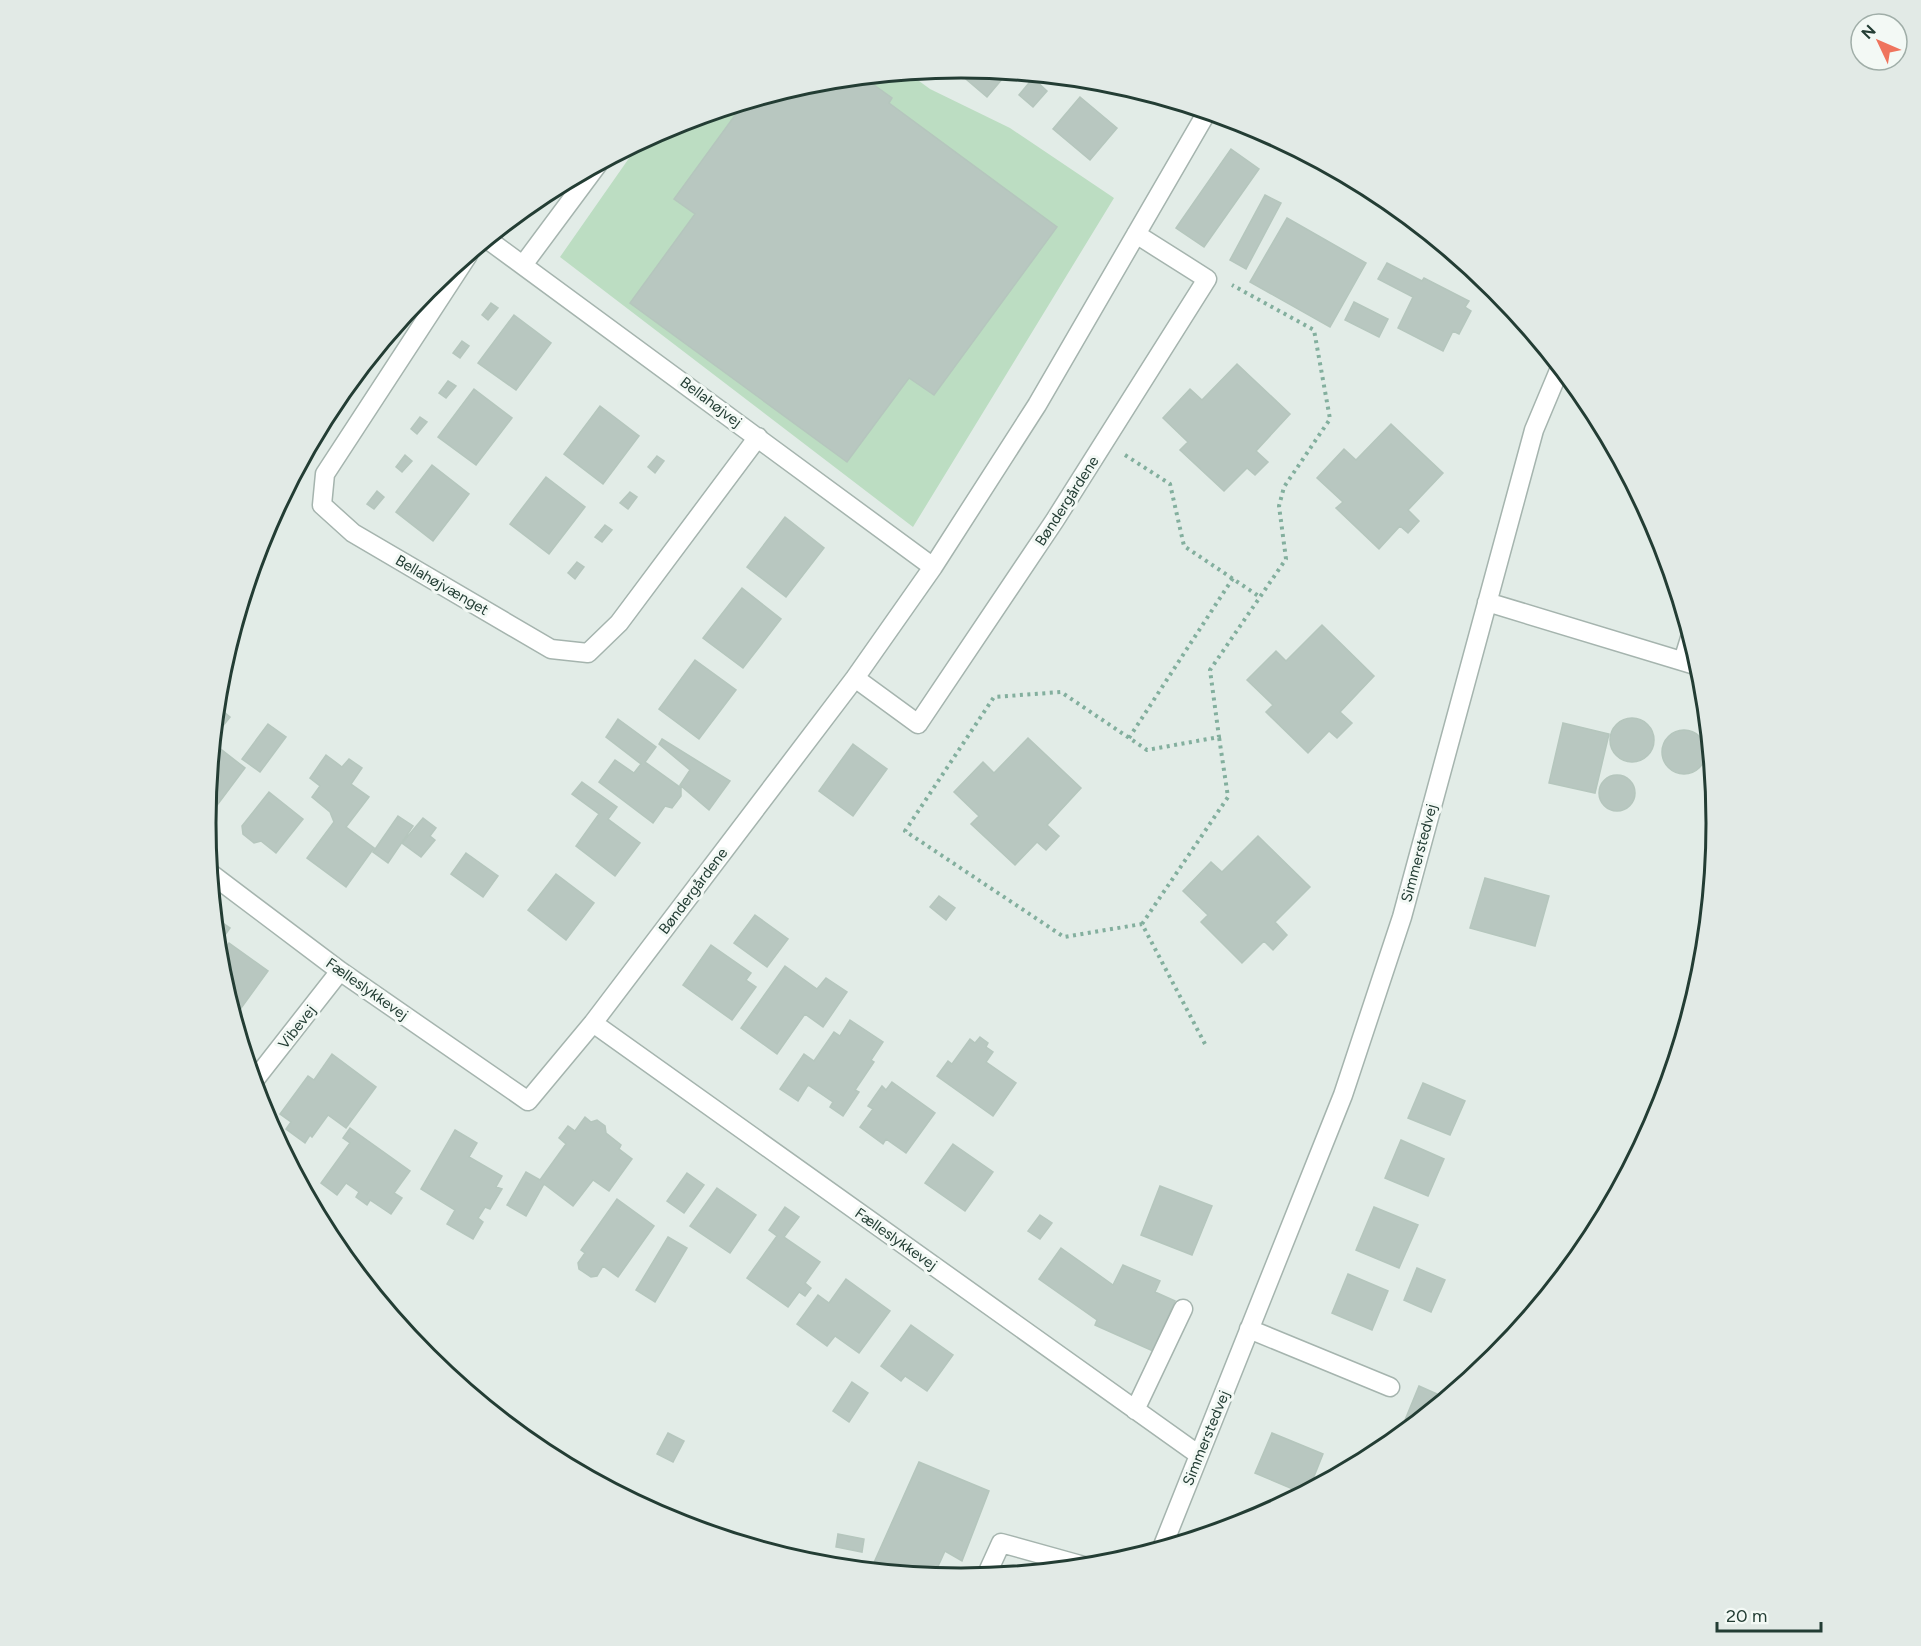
<svg xmlns="http://www.w3.org/2000/svg" width="1921" height="1646" font-family="Figtree,sans-serif">
	<rect width="100%" height="100%" fill="#e2ece7"/>
	<!-- green -->
	<path fill="#bcddc2" d="M 908,73 L 930,89 L 1010,128 L 1114,198 L 913,527 L 560,257 L 641,141 L 672,125 L 813,82 Z"/>
	<!-- building -->
	<path fill="#b8c7c0" stroke="#b5c6bd" stroke-width="1.5" d="M 953,68 L 961,68 L 1008,72 L 987,97 Z
		M 863,77 L 892,98 L 889,103 L 1057,227 L 934,395 L 909,378 L 847,462 L 630,303 L 695,214 L 674,199 L 744,103 L 813,82 Z
		M 1033,78 L 1047,91 L 1033,107 L 1019,95 Z
		M 1080,97 L 1117,128 L 1090,160 L 1053,129 Z
		M 1231,149 L 1259,169 L 1204,247 L 1176,228 Z
		M 552,189 L 534,213 L 526,207 L 541,195 Z
		M 1265,195 L 1281,203 L 1246,269 L 1230,260 Z
		M 1287,218 L 1366,263 L 1330,327 L 1250,282 Z
		M 1387,263 L 1422,281 L 1424,278 L 1469,301 L 1465,307 L 1471,311 L 1459,334 L 1453,331 L 1443,351 L 1398,328 L 1413,297 L 1378,279 Z
		M 1475,273 L 1495,289 L 1501,296 L 1471,280 Z
		M 1354,302 L 1388,319 L 1379,337 L 1345,320 Z
		M 491,303 L 498,308 L 488,320 L 482,315 Z
		M 514,315 L 551,343 L 516,390 L 478,363 Z
		M 462,341 L 469,346 L 460,358 L 453,353 Z
		M 1237,364 L 1290,414 L 1256,451 L 1268,462 L 1255,475 L 1247,468 L 1224,491 L 1180,450 L 1188,442 L 1163,418 L 1190,389 L 1202,400 Z
		M 448,381 L 456,386 L 446,398 L 439,393 Z
		M 474,389 L 512,418 L 476,465 L 438,437 Z
		M 600,406 L 639,436 L 603,484 L 564,454 Z
		M 420,417 L 427,422 L 417,434 L 411,429 Z
		M 1391,424 L 1443,473 L 1408,510 L 1419,521 L 1408,533 L 1400,526 L 1379,549 L 1336,508 L 1343,502 L 1317,478 L 1344,449 L 1356,460 Z
		M 405,455 L 412,461 L 402,472 L 396,467 Z
		M 657,456 L 664,461 L 655,473 L 648,467 Z
		M 432,465 L 469,494 L 433,541 L 396,512 Z
		M 546,477 L 585,507 L 549,554 L 510,524 Z
		M 377,491 L 384,497 L 374,509 L 367,504 Z
		M 630,492 L 637,497 L 628,509 L 620,503 Z
		M 785,517 L 824,548 L 786,597 L 747,567 Z
		M 605,525 L 612,530 L 602,542 L 595,537 Z
		M 577,562 L 584,567 L 575,579 L 568,573 Z
		M 742,588 L 781,619 L 743,668 L 703,638 Z
		M 1322,625 L 1374,676 L 1340,712 L 1352,723 L 1337,738 L 1329,731 L 1308,753 L 1266,712 L 1273,705 L 1247,680 L 1276,651 L 1286,661 Z
		M 695,660 L 736,690 L 699,739 L 659,709 Z
		M 217,706 L 230,717 L 218,732 L 214,729 Z
		M1610 740a22 22 0 1 1 44 0a22 22 0 1 1-44 0Z
		M 618,719 L 656,747 L 645,762 L 681,788 L 681,796 L 672,808 L 665,806 L 653,823 L 599,782 L 615,760 L 634,773 L 641,764 L 606,737 Z
		M 1563,723 L 1609,734 L 1595,793 L 1549,783 Z
		M 268,724 L 286,737 L 260,772 L 242,759 Z
		M1662 752a22 22 0 1 1 44 0a22 22 0 1 1-44 0Z
		M 1028,738 L 1081,788 L 1047,825 L 1059,836 L 1046,850 L 1037,842 L 1015,865 L 971,824 L 979,816 L 954,792 L 983,762 L 994,773 Z
		M 662,739 L 730,781 L 709,810 L 680,785 L 690,770 L 659,744 Z
		M 213,743 L 245,768 L 215,808 L 207,802 Z
		M 853,744 L 887,769 L 853,816 L 819,791 Z
		M 326,755 L 342,767 L 349,759 L 362,768 L 351,784 L 369,797 L 346,827 L 374,848 L 346,887 L 307,858 L 334,822 L 330,812 L 312,797 L 320,786 L 310,778 Z
		M1599 793a18 18 0 1 1 36 0a18 18 0 1 1-36 0Z
		M 582,782 L 617,807 L 608,819 L 640,843 L 615,876 L 576,846 L 599,814 L 572,794 Z
		M 269,792 L 303,819 L 276,853 L 261,841 L 254,843 L 243,834 L 242,826 Z
		M 398,816 L 413,826 L 388,863 L 373,852 Z
		M 423,818 L 436,828 L 430,836 L 435,840 L 421,857 L 402,843 Z
		M 1258,836 L 1310,887 L 1275,922 L 1287,935 L 1273,950 L 1264,941 L 1242,963 L 1201,922 L 1208,915 L 1183,891 L 1211,862 L 1222,872 Z
		M 466,853 L 498,876 L 483,897 L 451,874 Z
		M 556,874 L 594,903 L 566,940 L 528,910 Z
		M 1485,878 L 1549,896 L 1535,946 L 1470,928 Z
		M 939,896 L 955,908 L 946,920 L 930,907 Z
		M 755,915 L 788,939 L 767,967 L 734,943 Z
		M 214,917 L 230,928 L 218,945 L 224,950 L 229,943 L 268,971 L 239,1011 L 230,1004 L 219,970 Z
		M 711,945 L 751,973 L 746,980 L 756,987 L 732,1020 L 683,985 Z
		M 785,966 L 817,989 L 826,978 L 847,992 L 823,1027 L 805,1014 L 777,1054 L 741,1028 Z
		M 850,1020 L 883,1042 L 871,1060 L 874,1062 L 855,1090 L 859,1092 L 843,1116 L 830,1107 L 833,1102 L 808,1085 L 798,1101 L 780,1089 L 804,1054 L 814,1061 L 834,1032 L 840,1036 Z
		M 980,1037 L 988,1043 L 986,1047 L 993,1052 L 986,1062 L 1016,1083 L 993,1116 L 937,1076 L 948,1061 L 952,1064 L 970,1039 L 975,1043 Z
		M 332,1054 L 376,1087 L 346,1128 L 328,1115 L 312,1137 L 310,1135 L 305,1143 L 286,1129 L 291,1122 L 280,1114 L 308,1076 L 314,1080 Z
		M 892,1082 L 935,1113 L 906,1153 L 886,1139 L 883,1144 L 860,1127 L 873,1109 L 868,1106 L 882,1086 L 886,1090 Z
		M 1423,1083 L 1465,1101 L 1450,1135 L 1408,1118 Z
		M 585,1117 L 591,1122 L 597,1120 L 605,1126 L 606,1133 L 621,1145 L 619,1149 L 632,1159 L 609,1191 L 593,1180 L 573,1206 L 544,1184 L 526,1216 L 507,1205 L 526,1172 L 540,1180 L 566,1144 L 559,1138 L 568,1126 L 575,1131 Z
		M 350,1128 L 410,1171 L 394,1193 L 402,1198 L 391,1214 L 370,1200 L 367,1205 L 356,1197 L 359,1192 L 346,1183 L 337,1195 L 321,1183 L 350,1143 L 343,1138 Z
		M 455,1130 L 477,1143 L 469,1157 L 502,1176 L 496,1187 L 502,1189 L 490,1209 L 485,1207 L 478,1218 L 483,1222 L 473,1239 L 447,1224 L 455,1210 L 421,1189 Z
		M 1401,1140 L 1444,1159 L 1428,1196 L 1385,1178 Z
		M 953,1144 L 993,1172 L 965,1211 L 925,1183 Z
		M 687,1173 L 704,1185 L 684,1213 L 667,1201 Z
		M 1160,1186 L 1212,1206 L 1192,1255 L 1141,1235 Z
		M 717,1188 L 756,1215 L 730,1253 L 690,1226 Z
		M 617,1199 L 654,1226 L 618,1277 L 603,1266 L 597,1276 L 591,1277 L 579,1269 L 578,1263 L 585,1253 L 581,1250 Z
		M 785,1207 L 799,1217 L 784,1237 L 820,1262 L 805,1283 L 811,1288 L 805,1296 L 799,1292 L 788,1307 L 747,1278 L 777,1236 L 769,1230 Z
		M 1374,1207 L 1418,1225 L 1399,1268 L 1356,1250 Z
		M 1040,1215 L 1052,1223 L 1040,1239 L 1028,1231 Z
		M 668,1237 L 687,1248 L 655,1302 L 636,1290 Z
		M 1061,1248 L 1113,1285 L 1123,1265 L 1160,1281 L 1155,1292 L 1175,1301 L 1153,1351 L 1095,1325 L 1097,1320 L 1039,1279 Z
		M 1417,1268 L 1445,1280 L 1431,1312 L 1404,1300 Z
		M 1348,1274 L 1388,1291 L 1372,1330 L 1332,1313 Z
		M 846,1279 L 890,1311 L 859,1353 L 835,1336 L 827,1346 L 797,1324 L 818,1295 L 829,1303 Z
		M 911,1325 L 953,1355 L 927,1391 L 905,1376 L 901,1381 L 881,1366 Z
		M 852,1382 L 868,1393 L 849,1422 L 833,1411 Z
		M 1419,1386 L 1446,1398 L 1398,1437 Z
		M 668,1433 L 684,1441 L 673,1462 L 657,1454 Z
		M 1272,1433 L 1323,1454 L 1309,1489 L 1302,1493 L 1255,1473 Z
		M 919,1462 L 989,1491 L 962,1561 L 945,1551 L 935,1573 L 923,1575 L 840,1567 L 841,1565 L 872,1567 Z
		M 838,1534 L 864,1539 L 862,1552 L 836,1547 Z
		M 782,1550 L 809,1553 L 808,1563 L 782,1555 Z"/>
	<g fill="none" stroke-linecap="round" stroke-linejoin="round">
		<!-- minor casing -->
		<g stroke="#a5b4ae" stroke-width="21">
			<path id="minor" d="M 487,239 L 933,567
				M 468,255 L 325,474 L 322,505 L 353,533 L 551,649 L 588,653 L 619,623 L 758,437
				M 523,265 L 598,164
				M 1487,602 L 1698,666
				M 1683,661 L 1690,638
				M 855,678 L 918,724 L 1055,520 L 1207,279 L 1136,234
				M 210,873 L 340,971 L 528,1101 L 593,1023 L 855,678 L 933,567 L 1037,405 L 1207,112
				M 593,1023 L 1199,1455
				M 253,1082 L 340,971
				M 1249,1329 L 1390,1387
				M 1135,1410 L 1183,1309
				M 1162,1548 L 1343,1095 L 1402,917 L 1534,430 L 1560,368
				M 986,1576 L 1001,1543 L 1084,1566"/>
		</g>
		<!-- path -->
		<path stroke="#83af9e" stroke-width="4" stroke-dasharray="3 4.5" stroke-linecap="butt" d="M 1125,455 L 1170,484 L 1184,546 L 1260,597
			M 1129,738 L 1233,578
			M 1142,924 L 1228,797 L 1219,737
			M 1205,1044 L 1142,924 L 1064,937 L 905,831 L 994,697 L 1061,692 L 1147,750 L 1219,737 L 1210,670 L 1286,559 L 1279,506 L 1284,487 L 1330,419 L 1314,330 L 1232,285"/>
		<!-- minor -->
		<use href="#minor" stroke="#fff" stroke-width="18"/>
	</g>
	<g text-anchor="middle" dominant-baseline="central" stroke-width="6" stroke-linejoin="round" paint-order="stroke">
		<!-- street labels -->
		<g font-size="15" fill="#233d34" stroke="#f3f9f5">
			<text transform="translate(711 402) rotate(37)">Bellahøjvej</text>
			<text transform="translate(1067 501) rotate(-57)">Bøndergårdene</text>
			<text transform="translate(442 585) rotate(30)">Bellahøjvænget</text>
			<text transform="translate(1419 853) rotate(-75)">Simmerstedvej</text>
			<text transform="translate(693 891) rotate(-53)">Bøndergårdene</text>
			<text transform="translate(367 989) rotate(35)">Fælleslykkevej</text>
			<text transform="translate(297 1027) rotate(-52)">Vibevej</text>
			<text transform="translate(896 1239) rotate(35)">Fælleslykkevej</text>
			<text transform="translate(1206 1438) rotate(-68)">Simmerstedvej</text>
		</g>
	</g>
	<!-- crop -->
	<path d="M0 0H1921V1646H0ZM216 823a745 745 0 1 1 1490 0a745 745 0 1 1-1490 0Z" fill="#e2eae6" fill-rule="evenodd"/>
	<path fill="none" stroke="#233d34" stroke-width="3" d="M216 823a745 745 0 1 1 1490 0a745 745 0 1 1-1490 0Z"/>
	<!-- north arrow -->
	<g transform="translate(1879 42) rotate(314)"><circle r="28" fill="#f3f9f5" stroke="#a0aea8" stroke-width="1.5"/>
	<path d="M0-4.5L10 22L0 15L-10 22Z" fill="#ef745d"/>
	<text y="-9" font-size="16" font-weight="bold" text-anchor="middle" fill="#233d34">N</text>
	</g>
	<!-- scale -->
	<path d="M1717 1622v9h104v-9" fill="none" stroke="#233d34" stroke-width="3"/>
	<text x="1726" y="1622" font-size="18" fill="#233d34" stroke="#f3f9f5" stroke-width="4.5" paint-order="stroke">20 m</text>
</svg>
